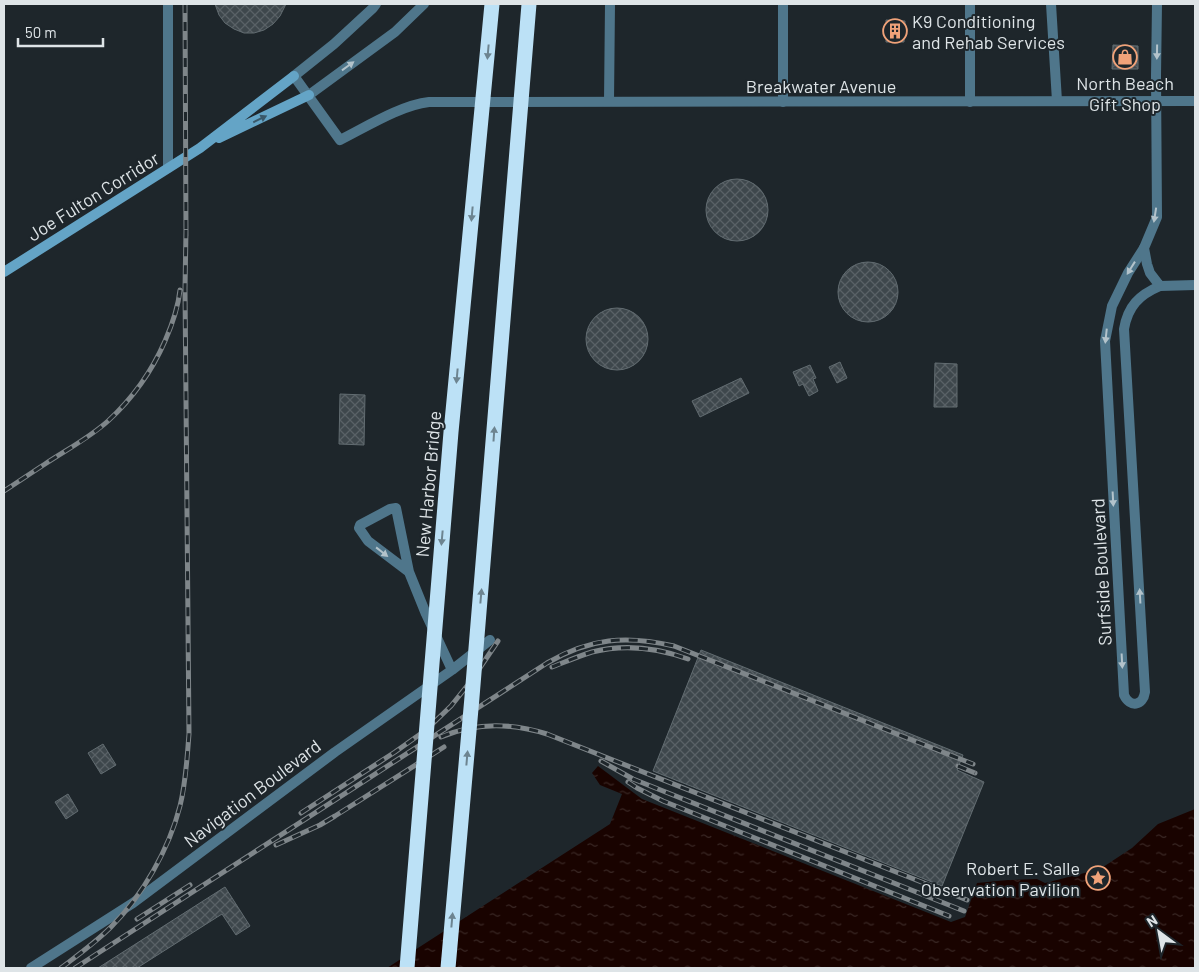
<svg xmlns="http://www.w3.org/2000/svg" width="1199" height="972" font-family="Barlow,sans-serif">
	<defs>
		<pattern id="water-ripples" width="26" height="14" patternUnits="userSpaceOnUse" patternTransform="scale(1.25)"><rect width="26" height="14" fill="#190300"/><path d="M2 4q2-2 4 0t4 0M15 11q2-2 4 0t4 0" fill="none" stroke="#3a2825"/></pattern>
		<pattern id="building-cross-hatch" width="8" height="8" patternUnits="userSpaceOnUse" patternTransform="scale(1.25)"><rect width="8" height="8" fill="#3e474c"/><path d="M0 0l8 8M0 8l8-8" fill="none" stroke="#596166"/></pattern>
	</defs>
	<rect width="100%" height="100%" fill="#1e262b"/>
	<!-- water -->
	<path fill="url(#water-ripples)" d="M 598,766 L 642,799 L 951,922 L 965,917 L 977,883 L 1008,880 L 1037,879 L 1045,883 L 1100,869 L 1132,848 L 1158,824 L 1195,809 L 1195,968 L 387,968 L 610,824 L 622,794 L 600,785 L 592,773 Z"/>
	<!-- building -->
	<path fill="url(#building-cross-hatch)" stroke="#626c71" d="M 215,4 L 286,4 L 280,16 L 273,24 L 264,30 L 254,33 L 244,33 L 234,29 L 225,23 L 219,15 Z
		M 886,20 L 905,21 L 904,42 L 886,42 Z
		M 1113,45 L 1138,46 L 1138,69 L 1112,69 Z
		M706 210a31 31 0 1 1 62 0a31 31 0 1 1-62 0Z
		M838 292a30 30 0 1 1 60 0a30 30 0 1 1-60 0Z
		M586 339a31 31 0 1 1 62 0a31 31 0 1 1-62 0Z
		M 840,362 L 847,378 L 837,383 L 829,367 Z
		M 935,363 L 957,364 L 957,407 L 934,407 Z
		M 810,365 L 816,378 L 813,379 L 818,391 L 809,396 L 803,384 L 799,386 L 793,372 Z
		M 741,378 L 749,393 L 700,417 L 692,401 Z
		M 340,394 L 365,395 L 364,445 L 339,444 Z
		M 701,650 L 963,755 L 957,770 L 984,782 L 942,886 L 653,771 Z
		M 103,744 L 116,765 L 101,774 L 88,753 Z
		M 68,794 L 78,811 L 66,819 L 55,802 Z
		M 225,887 L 250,926 L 236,935 L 222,914 L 137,968 L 98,968 Z"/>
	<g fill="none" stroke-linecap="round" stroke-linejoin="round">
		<!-- minor -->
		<path stroke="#4f768b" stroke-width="10" d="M 1051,4 L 1057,101
			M 609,101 L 610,4
			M 783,102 L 783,4
			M 970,102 L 970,4
			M 168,168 L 168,4
			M 1144,248 L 1128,273 L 1112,306 L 1105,341 L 1124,695 C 1130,708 1143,706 1145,692 L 1124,329 C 1128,306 1139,295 1160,286
			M 409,572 L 368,541 L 359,528 L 360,525 L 390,509 L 396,508 L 409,572 L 426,614 L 452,670
			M 31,968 L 133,903 L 335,752 L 452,670 L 490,640"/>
		<!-- tertiary -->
		<path stroke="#4f768b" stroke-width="10" d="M 376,4 L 373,8 L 334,44 L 294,76 L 340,140 C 366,127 401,105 429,102 L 1195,101
			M 1157,4 L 1156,76 L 1157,217 L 1144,248 L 1147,264 L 1150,273 L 1160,286 L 1195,285
			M 309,95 L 395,32 L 424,4"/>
		<!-- secondary -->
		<path stroke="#64a4c6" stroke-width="10" d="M 219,138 L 309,95
			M 4,272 L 200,148 L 294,76"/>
		<!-- rail casing -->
		<g stroke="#7f868a" stroke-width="5">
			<path id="rail" d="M 185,4 L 186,236
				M 4,491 C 18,482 31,473 45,464 C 66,450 89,438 108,421 C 132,399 152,371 165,341 C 172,325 178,308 180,290
				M 552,667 C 565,662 579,656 592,652 C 624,644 658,648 688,659
				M 441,737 C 476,722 512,723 547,734 L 967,900
				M 601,761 L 633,779 L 964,911
				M 958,766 L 975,773
				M 628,782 L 637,788 L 663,801 L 949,916
				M 301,813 L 395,752 L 426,730 L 451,706 L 471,681 L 498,641
				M 276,845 L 320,825 L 335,816 L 444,747
				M 137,919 L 190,885
				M 61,968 C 78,955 96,942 111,927 C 143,895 169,849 180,806 C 186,782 187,758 189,734 L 185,289 L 186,230
				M 75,968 L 547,663 C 590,638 626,635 674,646 L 973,764"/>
		</g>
		<!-- rail -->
		<use href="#rail" stroke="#1e262b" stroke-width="3" stroke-dasharray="9" stroke-linecap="butt"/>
		<!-- motorway-bridge -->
		<path stroke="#bce1f6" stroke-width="15" d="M 407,968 L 451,432 L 492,4
			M 448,968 L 472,697 L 529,4"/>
	</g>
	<!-- one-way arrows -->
	<defs><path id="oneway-solid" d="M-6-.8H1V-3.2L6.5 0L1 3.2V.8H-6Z" transform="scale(1.25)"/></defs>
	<g fill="#6d8490">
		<use href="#oneway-solid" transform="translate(488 52) rotate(95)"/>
		<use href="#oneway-solid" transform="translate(472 214) rotate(95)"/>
		<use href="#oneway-solid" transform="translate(457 376) rotate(95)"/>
		<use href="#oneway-solid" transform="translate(494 434) rotate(-86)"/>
		<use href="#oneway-solid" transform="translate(442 538) rotate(95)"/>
		<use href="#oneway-solid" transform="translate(481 596) rotate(-85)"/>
		<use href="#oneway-solid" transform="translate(467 758) rotate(-85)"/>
		<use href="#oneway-solid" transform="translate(452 920) rotate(-85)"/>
	</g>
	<g fill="#b3c3cb">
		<use href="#oneway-solid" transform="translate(1157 52) rotate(91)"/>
		<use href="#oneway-solid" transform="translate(348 66) rotate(-36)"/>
		<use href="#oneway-solid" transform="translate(1155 215) rotate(99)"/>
		<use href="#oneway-solid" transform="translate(1131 268) rotate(122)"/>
		<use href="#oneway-solid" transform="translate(1106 336) rotate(96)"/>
		<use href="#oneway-solid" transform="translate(1113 499) rotate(87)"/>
		<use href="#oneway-solid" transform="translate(382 552) rotate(38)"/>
		<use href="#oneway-solid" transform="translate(1140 596) rotate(-93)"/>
		<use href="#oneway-solid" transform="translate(1122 661) rotate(87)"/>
	</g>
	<use fill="#3a5869" href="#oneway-solid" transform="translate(260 119) rotate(-26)"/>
	<!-- icons -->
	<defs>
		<g id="building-ring" transform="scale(1.25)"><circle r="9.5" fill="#1e262b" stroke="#f0a279" stroke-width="1.5"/><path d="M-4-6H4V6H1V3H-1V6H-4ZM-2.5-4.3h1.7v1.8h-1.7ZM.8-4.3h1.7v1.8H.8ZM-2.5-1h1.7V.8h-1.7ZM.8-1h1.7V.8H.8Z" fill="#f0a279"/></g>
		<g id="shop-ring" transform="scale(1.25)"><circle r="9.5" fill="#1e262b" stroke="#f0a279" stroke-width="1.5"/><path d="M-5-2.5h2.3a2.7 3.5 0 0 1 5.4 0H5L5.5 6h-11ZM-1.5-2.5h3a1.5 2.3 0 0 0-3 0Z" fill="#f0a279"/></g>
		<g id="sight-ring" transform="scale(1.25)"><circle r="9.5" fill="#1e262b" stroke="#f0a279" stroke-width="1.5"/><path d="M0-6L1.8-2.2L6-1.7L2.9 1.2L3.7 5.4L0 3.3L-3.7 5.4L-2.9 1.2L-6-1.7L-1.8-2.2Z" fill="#f0a279"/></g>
	</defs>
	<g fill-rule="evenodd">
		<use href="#building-ring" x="895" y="31"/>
		<use href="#shop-ring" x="1125" y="57"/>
		<use href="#sight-ring" x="1098" y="878"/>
	</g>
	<g text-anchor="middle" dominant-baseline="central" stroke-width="4" stroke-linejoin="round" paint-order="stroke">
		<!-- poi labels -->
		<g font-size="18" fill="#dee4e7" stroke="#1e262b" text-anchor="start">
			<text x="912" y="21">K9 Conditioning<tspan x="912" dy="21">and Rehab Services</tspan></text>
			<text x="1125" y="83" text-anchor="middle">North Beach<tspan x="1125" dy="21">Gift Shop</tspan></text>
			<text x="1080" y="868" text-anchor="end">Robert E. Salle<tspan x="1080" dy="21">Observation Pavilion</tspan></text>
		</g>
		<!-- street labels -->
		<g font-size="18" fill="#dee4e7" stroke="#1e262b">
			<text x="821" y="86">Breakwater Avenue</text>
			<text transform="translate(93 196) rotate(-32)">Joe Fulton Corridor</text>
			<text transform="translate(428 484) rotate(-85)">New Harbor Bridge</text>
			<text transform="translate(1101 572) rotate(-93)">Surfside Boulevard</text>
			<text transform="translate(252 793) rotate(-37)">Navigation Boulevard</text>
		</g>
	</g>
	<!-- border -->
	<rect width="1199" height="972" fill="none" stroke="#dee4e7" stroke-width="10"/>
	<!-- north arrow -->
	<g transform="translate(1159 932) rotate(328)" stroke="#1e262b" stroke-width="4" paint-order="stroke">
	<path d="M0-4L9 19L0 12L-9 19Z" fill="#dee4e7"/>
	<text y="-8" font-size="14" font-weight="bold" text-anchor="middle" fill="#dee4e7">N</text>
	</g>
	<!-- scale -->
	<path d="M18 38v8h85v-8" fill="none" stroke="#dee4e7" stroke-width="2.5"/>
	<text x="25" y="38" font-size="15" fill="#dee4e7" stroke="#1e262b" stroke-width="4" paint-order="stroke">50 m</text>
</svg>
